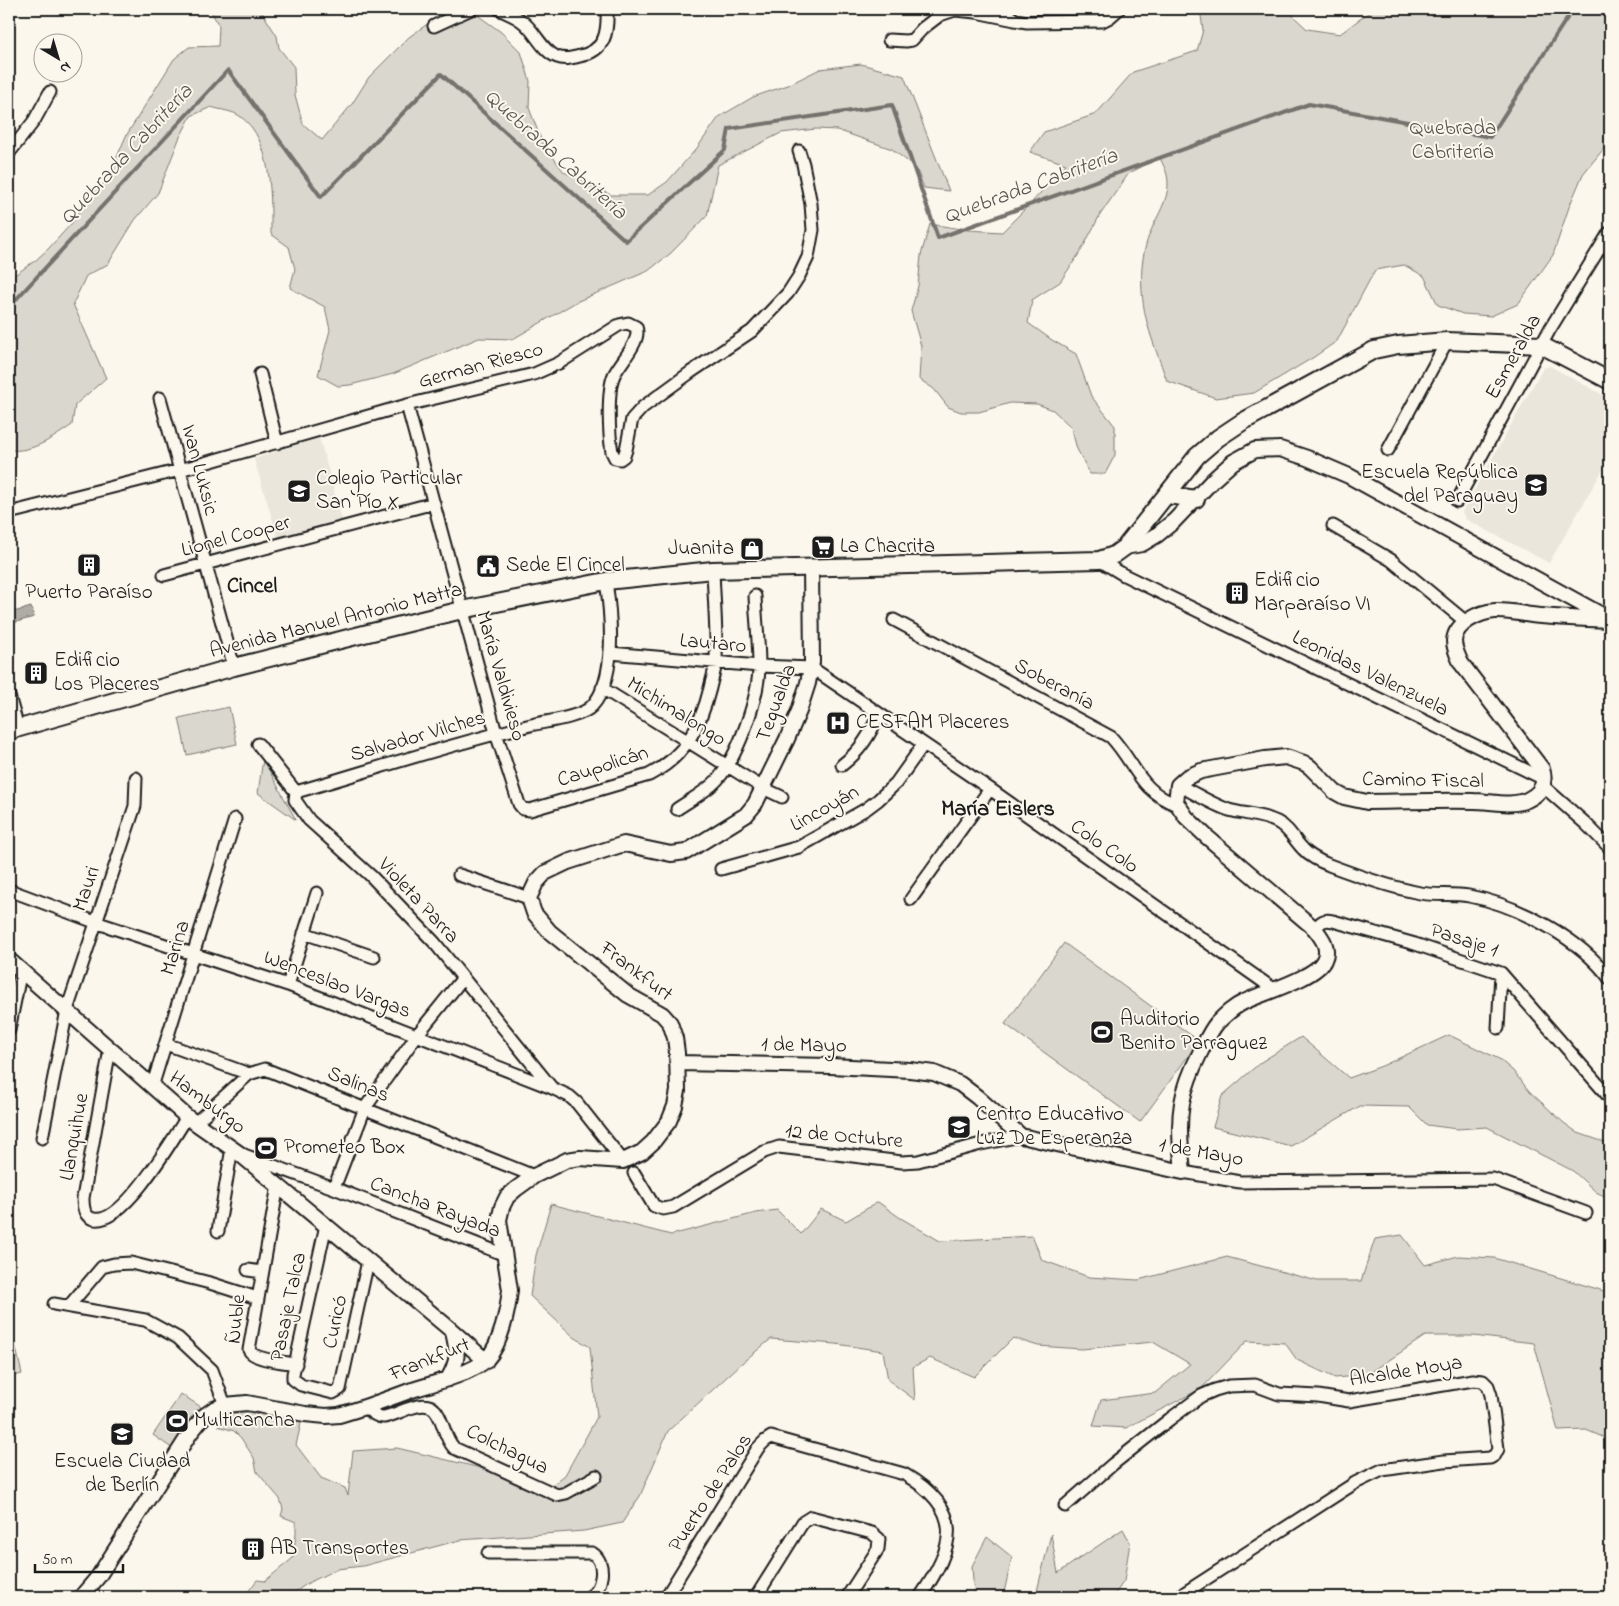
<svg xmlns="http://www.w3.org/2000/svg" width="1619" height="1606" font-family="'Indie Flower',sans-serif">
	<rect width="100%" height="100%" fill="#fbf7ec"/>
	<filter id="ink" filterUnits="userSpaceOnUse"><feTurbulence type="fractalNoise" baseFrequency=".02" numOctaves="2"/><feDisplacementMap in="SourceGraphic" scale="10" xChannelSelector="R" yChannelSelector="G"/><feConvolveMatrix kernelMatrix="1 2 1 2 8 2 1 2 1" color-interpolation-filters="sRGB"/></filter>
	<g filter="url(#ink)">
		<!-- built -->
		<path fill="#eae6dc" d="M 1550,366 L 1610,399 L 1610,457 L 1549,563 L 1465,519 L 1462,512 L 1543,368 Z
			M 319,437 L 343,523 L 279,541 L 254,459 Z"/>
		<!-- green -->
		<path fill="#dad7ce" stroke="#7b7a75" d="M 210,9 L 260,9 L 277,36 L 279,48 L 294,67 L 295,95 L 303,124 L 322,140 L 352,104 L 369,77 L 409,37 L 443,13 L 476,14 L 501,32 L 521,52 L 530,81 L 529,108 L 542,142 L 564,172 L 611,195 L 648,195 L 667,182 L 697,148 L 719,117 L 753,97 L 788,85 L 820,69 L 861,64 L 904,76 L 949,191 L 924,188 L 916,168 L 892,149 L 837,130 L 816,129 L 781,133 L 718,165 L 707,216 L 671,253 L 648,271 L 576,302 L 513,339 L 479,338 L 393,374 L 350,385 L 338,386 L 318,375 L 330,330 L 325,307 L 290,288 L 295,269 L 289,247 L 271,234 C 271,199 273,140 241,117 C 234,111 220,110 211,107 L 191,116 L 179,139 L 158,193 L 135,220 L 108,264 L 86,276 L 73,304 L 106,378 L 75,405 L 72,425 C 53,438 32,453 9,450 L 9,279 L 36,260 L 49,248 L 72,223 L 84,204 L 107,180 L 126,136 L 174,59 L 189,47 L 218,46 L 219,26 Z
			M 1200,9 L 1288,9 L 1290,13 L 1307,29 L 1340,34 L 1368,13 L 1369,9 L 1610,9 L 1610,141 L 1583,174 L 1569,207 L 1553,255 L 1518,304 L 1491,316 L 1463,314 L 1438,305 L 1424,276 L 1404,265 L 1375,270 L 1337,341 L 1314,357 L 1254,393 L 1216,398 L 1167,381 C 1152,338 1139,313 1142,266 C 1143,256 1146,242 1150,233 C 1157,215 1172,196 1167,175 C 1166,169 1162,163 1160,158 L 1129,173 L 1100,215 L 1081,251 L 1060,282 L 1032,300 L 1028,323 L 1052,340 L 1076,354 L 1091,396 L 1115,426 L 1115,455 L 1105,474 L 1090,474 L 1077,449 L 1071,427 L 1053,410 L 1037,404 L 1010,403 L 979,412 L 961,412 L 948,407 L 934,389 L 919,379 L 921,346 L 911,311 L 918,286 L 921,255 L 930,224 L 968,230 L 1002,232 L 1033,201 L 1066,164 L 1030,152 L 1044,132 L 1096,114 L 1133,72 L 1197,51 L 1203,30 Z
			M 229,707 L 237,744 L 187,755 L 179,718 Z
			M 263,759 L 296,820 L 258,793 Z
			M 1064,943 L 1199,1041 L 1140,1122 L 1005,1024 Z
			M 1449,1035 L 1499,1059 L 1513,1071 L 1530,1092 L 1564,1123 L 1578,1133 L 1610,1144 L 1610,1199 L 1596,1192 L 1573,1171 L 1487,1127 L 1457,1129 L 1427,1125 L 1409,1107 L 1360,1106 L 1291,1146 L 1213,1127 L 1222,1096 L 1261,1062 L 1301,1037 L 1349,1078 L 1382,1066 Z
			M 878,1202 L 899,1217 L 940,1241 L 1032,1236 L 1042,1260 L 1089,1277 L 1138,1280 L 1227,1257 L 1317,1281 L 1361,1281 L 1375,1239 L 1402,1235 L 1425,1265 L 1458,1256 L 1494,1258 L 1604,1291 L 1610,1304 L 1610,1440 L 1586,1430 L 1558,1431 L 1534,1343 L 1473,1336 L 1425,1336 L 1367,1375 L 1335,1378 L 1297,1360 L 1285,1343 L 1247,1341 L 1202,1388 L 1126,1428 L 1093,1426 L 1101,1400 L 1155,1393 L 1190,1364 L 1153,1342 L 1082,1349 L 1038,1346 L 1013,1338 L 974,1377 L 930,1358 L 913,1367 L 915,1400 L 888,1380 L 883,1351 L 836,1344 L 771,1339 L 743,1362 L 668,1431 L 640,1496 L 622,1523 L 584,1531 L 460,1540 L 363,1566 L 337,1569 L 308,1583 L 288,1597 L 244,1597 L 257,1580 L 265,1581 L 293,1558 L 296,1533 L 296,1522 L 281,1516 L 283,1509 L 280,1499 L 257,1472 L 254,1458 L 241,1438 L 234,1431 L 218,1426 C 223,1416 232,1408 243,1407 C 250,1405 292,1417 302,1419 L 296,1445 L 321,1478 L 345,1488 L 348,1496 L 353,1451 L 397,1448 L 552,1485 L 565,1475 L 597,1417 L 590,1347 L 574,1337 L 530,1296 L 536,1255 L 551,1204 L 671,1235 L 756,1213 L 777,1210 L 801,1234 L 821,1209 L 846,1221 Z
			M 10,1322 L 22,1374 L 9,1377 L 9,1323 Z
			M 181,1394 L 201,1407 L 173,1449 L 153,1435 Z
			M 1123,1529 L 1130,1542 L 1124,1581 L 1113,1597 L 1025,1597 L 1037,1591 L 1051,1534 L 1058,1573 Z
			M 987,1537 L 1012,1557 L 1003,1597 L 974,1597 L 972,1566 Z"/>
		<!-- water -->
		<path fill="#afaca5" stroke="#74726e" d="M 31,607 L 34,617 L 13,623 L 10,613 Z"/>
		<g fill="none" stroke-linecap="round" stroke-linejoin="round">
			<!-- stream -->
			<path stroke="#74726e" stroke-width="4" d="M 9,307 L 228,70 L 321,197 L 441,74 L 626,241 L 725,150 L 729,129 L 892,105 L 938,238 L 1309,104 L 1490,137 L 1573,9"/>
			<!-- minor casing -->
			<g stroke="#1c1c1c" stroke-width="15">
				<path id="minor" d="M 499,9 C 507,13 516,16 523,22 C 535,31 542,51 557,57 C 565,60 572,58 580,56 C 606,50 608,32 607,9
					M 1001,9 L 1015,20 L 1027,22 L 1102,21 L 1110,17 L 1119,9
					M 434,26 L 471,9
					M 889,40 L 906,41 L 912,40 L 923,28 L 940,15 L 955,10 L 976,12 L 1015,20
					M 9,153 L 34,121 L 50,92
					M 260,374 L 277,443
					M 160,398 L 234,667
					M 407,405 L 496,733 L 519,804 L 523,809 L 530,810 L 649,775 C 685,757 701,725 710,688 C 712,679 715,670 716,662 C 717,633 714,599 713,570
					M 1388,450 L 1447,341
					M 1457,501 L 1550,329 L 1609,233
					M 9,513 L 180,470 L 407,405 L 534,374 L 559,363 L 619,325 L 628,323 L 636,327 C 642,341 620,362 614,375 C 607,390 609,435 612,452 L 615,458 L 620,459 L 624,456 L 626,450 L 632,419 L 643,407 L 691,372 L 752,331 L 788,293 L 799,276 L 808,257 L 813,230 L 811,204 L 803,164 L 799,151
					M 1333,526 L 1391,560 L 1466,622
					M 1099,560 L 1124,575 L 1544,779
					M 164,575 L 434,503
					M 894,620 L 1111,737 C 1136,764 1139,791 1177,805
					M 610,653 L 759,666 L 812,668 L 990,789 L 1275,990
					M 602,688 L 763,788 L 782,797
					M 9,696 L 18,728
					M 258,744 L 296,792 L 295,800 L 309,820 L 371,876 L 434,942 L 551,1087
					M 842,765 C 860,751 870,735 879,714
					M 1178,785 C 1195,793 1211,804 1229,810 C 1244,814 1263,815 1277,822 C 1289,828 1294,840 1303,849 C 1310,857 1320,861 1329,865 C 1358,876 1389,887 1420,893 C 1436,896 1453,893 1469,896 C 1518,905 1581,939 1610,979
					M 1543,786 L 1585,823 L 1610,848
					M 296,792 C 375,769 454,743 535,724 C 550,721 582,717 592,706 C 617,679 611,615 606,581
					M 677,809 C 690,800 706,792 717,780 C 738,757 759,697 759,666 C 759,643 756,619 755,596
					M 721,869 L 799,847 L 866,809 L 878,800 L 896,783 L 923,745
					M 459,875 L 529,898
					M 9,890 L 95,922 L 288,985 L 552,1088 L 569,1096 L 577,1103 L 623,1161
					M 911,899 L 990,789
					M 1315,929 C 1321,921 1324,919 1333,921 L 1415,944 L 1501,973 L 1610,1098
					M 304,933 L 374,957
					M 288,985 L 317,893
					M 1498,1028 L 1501,973
					M 9,1030 L 21,970
					M 166,1044 L 249,1074 L 265,1069 L 534,1176
					M 110,1049 L 83,1198 C 83,1207 84,1217 94,1219 C 123,1225 173,1139 187,1117
					M 152,1087 L 235,819
					M 195,1123 L 249,1074
					M 42,1138 L 67,1010 L 135,806 L 136,778
					M 244,1155 L 334,1188 L 505,1255
					M 1183,1172 L 1240,1182 L 1493,1179 L 1586,1213
					M 634,1173 L 654,1206 L 663,1209 L 673,1207 L 764,1152 L 779,1147 L 902,1162 L 918,1161 L 981,1144 L 1021,1136
					M 278,1185 L 249,1350 C 254,1360 284,1362 296,1364
					M 334,1188 L 365,1108 L 417,1035 L 463,978
					M 326,1225 L 293,1374 L 293,1379 L 301,1385 L 333,1393 L 340,1389 L 368,1261
					M 218,1231 L 232,1148
					M 248,1270 L 262,1272
					M 54,1304 L 145,1320 L 178,1338 L 212,1370 L 225,1405
					M 69,1306 L 102,1267 L 114,1264 L 131,1263 L 210,1283 L 257,1298
					M 364,1407 C 370,1411 377,1418 384,1417 C 398,1415 424,1397 435,1410 C 444,1420 443,1436 454,1448 L 557,1495 L 566,1493 L 596,1476
					M 1065,1506 L 1113,1464 L 1170,1419 L 1201,1396 L 1215,1390 L 1229,1386 L 1255,1385 L 1279,1394 L 1318,1396 L 1349,1401 L 1473,1380 L 1483,1381 L 1488,1386 L 1491,1395 L 1498,1449 L 1495,1455 L 1490,1458 L 1444,1461 L 1382,1470 L 1355,1483 L 1178,1597
					M 488,1553 L 592,1553 C 607,1562 603,1589 589,1597
					M 666,1597 L 758,1448 L 765,1441 L 771,1437 L 904,1474 C 966,1510 955,1546 920,1597
					M 756,1597 L 803,1522 L 811,1517 L 872,1533 L 879,1539 L 878,1549 L 847,1597"/>
			</g>
			<!-- tertiary casing -->
			<g stroke="#1c1c1c" stroke-width="18">
				<path id="tertiary" d="M 1125,547 L 1142,544 L 1157,535 L 1174,521 L 1213,480 L 1233,462 L 1255,450 L 1280,449 L 1307,458 L 1349,476 L 1607,618
					M 9,960 L 187,1117 L 240,1154 L 450,1329 L 486,1361
					M 678,1063 L 831,1066 L 910,1070 L 934,1073 L 960,1084 L 977,1097 L 1021,1136 L 1183,1172 C 1181,1150 1178,1126 1182,1103 C 1185,1086 1192,1069 1200,1053 C 1205,1043 1210,1031 1217,1023 C 1225,1015 1233,1007 1244,1002 C 1262,993 1316,978 1324,960 C 1330,948 1322,938 1315,929 L 1207,837 L 1186,817 L 1176,802 L 1178,785 L 1187,777 L 1201,771 L 1265,759 L 1286,757 L 1304,763 L 1310,767 L 1335,792 L 1344,797 L 1367,802 C 1402,802 1438,800 1474,801 C 1490,801 1511,807 1527,800 C 1540,794 1547,784 1542,769 L 1461,663 C 1458,656 1454,649 1454,641 C 1455,623 1480,612 1495,611 C 1510,610 1526,615 1541,616 C 1564,618 1587,619 1610,620
					M 448,1379 C 459,1360 458,1353 453,1332
					M 81,1597 L 98,1577 L 191,1432 L 204,1416 L 214,1409 L 225,1405 L 247,1403 L 305,1414 L 326,1416 L 339,1415 C 364,1408 388,1399 412,1390 C 432,1384 473,1373 487,1359 C 501,1344 508,1310 510,1290 L 499,1220 L 502,1207 L 507,1197 L 516,1189 L 534,1176 L 567,1160 L 580,1158 L 623,1161 L 642,1152 L 653,1142 L 669,1121 L 675,1106 L 678,1091 L 677,1053 L 675,1038 L 670,1023 L 662,1014 L 628,995 L 550,932 L 534,913 L 529,898 L 536,883 L 545,873 L 568,862 L 624,844 L 671,854 L 686,852 L 746,815 L 755,804 L 787,739 L 799,711 L 808,683 L 812,662 L 811,567"/>
			</g>
			<!-- secondary casing -->
			<g stroke="#1c1c1c" stroke-width="20">
				<path id="secondary" d="M 1168,495 L 1196,499
					M 9,731 L 234,667 L 364,634 L 462,610 L 606,581 L 713,570 L 1099,560 L 1114,555 L 1125,547 L 1197,456 L 1218,438 L 1242,422 L 1374,350 L 1398,345 L 1447,341 L 1541,345 L 1610,381"/>
			</g>
			<!-- minor -->
			<use href="#minor" stroke="#fbf7ec" stroke-width="11"/>
			<!-- tertiary -->
			<use href="#tertiary" stroke="#fbf7ec" stroke-width="14"/>
			<!-- secondary -->
			<use href="#secondary" stroke="#fbf7ec" stroke-width="16"/>
		</g>
	</g>
	<!-- icons -->
	<defs>
		<g id="school-square" transform="scale(1.25)"><rect x="-9" y="-9" width="18" height="18" rx="4" fill="#1c1c1c" stroke="#fbf7ec"/><path d="M0-5L7-2L0 1L-7-2ZM-4 1L0 2.5L4 1V4Q0 6-4 4Z" fill="#fff"/></g>
		<g id="supermarket-square" transform="scale(1.25)"><rect x="-9" y="-9" width="18" height="18" rx="4" fill="#1c1c1c" stroke="#fbf7ec"/><path d="M-6-5.5h2.5l.6 2H6L4.5 2H-2.5L-4.4-4H-6ZM-1.5 3.2a1.3 1.3 0 1 0 .1 0ZM3 3.2a1.3 1.3 0 1 0 .1 0Z" fill="#fff"/></g>
		<g id="shop-square" transform="scale(1.25)"><rect x="-9" y="-9" width="18" height="18" rx="4" fill="#1c1c1c" stroke="#fbf7ec"/><path d="M-5-2.5h2.3a2.7 3.5 0 0 1 5.4 0H5L5.5 6h-11ZM-1.5-2.5h3a1.5 2.3 0 0 0-3 0Z" fill="#fff"/></g>
		<g id="building-square" transform="scale(1.25)"><rect x="-9" y="-9" width="18" height="18" rx="4" fill="#1c1c1c" stroke="#fbf7ec"/><path d="M-4-6H4V6H1V3H-1V6H-4ZM-2.5-4.3h1.7v1.8h-1.7ZM.8-4.3h1.7v1.8H.8ZM-2.5-1h1.7V.8h-1.7ZM.8-1h1.7V.8H.8Z" fill="#fff"/></g>
		<g id="civic-square" transform="scale(1.25)"><rect x="-9" y="-9" width="18" height="18" rx="4" fill="#1c1c1c" stroke="#fbf7ec"/><path d="M-.6-6.5H3V-4.5H.6V-3L4-1V1h2V6H-6V1h2V-1L-.6-3ZM-1.2 2.5V6h2.4V2.5Z" fill="#fff"/></g>
		<g id="hospital-square" transform="scale(1.25)"><rect x="-9" y="-9" width="18" height="18" rx="4" fill="#1c1c1c" stroke="#fbf7ec"/><path d="M-5-5h3v3.5h4V-5h3V5h-3V1.5h-4V5h-3Z" fill="#fff"/></g>
		<g id="stadium-square" transform="scale(1.25)"><rect x="-9" y="-9" width="18" height="18" rx="4" fill="#1c1c1c" stroke="#fbf7ec"/><path d="M0-5a6.5 5 0 1 0 0 10a6.5 5 0 1 0 0-10ZM-3.5-1.8h7v3.6h-7Z" fill="#fff"/></g>
		<g id="university-square" transform="scale(1.25)"><rect x="-9" y="-9" width="18" height="18" rx="4" fill="#1c1c1c" stroke="#fbf7ec"/><path d="M0-5L7-2L0 1L-7-2ZM-4 1L0 2.5L4 1V4Q0 6-4 4Z" fill="#fff"/></g>
	</defs>
	<g fill-rule="evenodd">
		<use href="#school-square" x="1536" y="485"/>
		<use href="#school-square" x="299" y="491"/>
		<use href="#supermarket-square" x="823" y="547"/>
		<use href="#shop-square" x="752" y="549"/>
		<use href="#building-square" x="89" y="565"/>
		<use href="#civic-square" x="488" y="566"/>
		<use href="#building-square" x="1237" y="593"/>
		<use href="#building-square" x="36" y="673"/>
		<use href="#hospital-square" x="838" y="723"/>
		<use href="#stadium-square" x="1102" y="1032"/>
		<use href="#university-square" x="959" y="1127"/>
		<use href="#stadium-square" x="266" y="1148"/>
		<use href="#stadium-square" x="177" y="1421"/>
		<use href="#school-square" x="122" y="1434"/>
		<use href="#building-square" x="253" y="1549"/>
	</g>
	<g text-anchor="middle" dominant-baseline="central" stroke-width="4" stroke-linejoin="round" paint-order="stroke">
		<!-- park labels -->
		<g font-size="21" fill="#555451" stroke="#fbf7ec">
			<text x="1453" y="129">Quebrada<tspan x="1453" dy="24">Cabritería</tspan></text>
		</g>
		<!-- street labels -->
		<g font-size="21" fill="#1c1c1c" stroke="#fbf7ec">
			<text transform="translate(1514 357) rotate(-61)">Esmeralda</text>
			<text transform="translate(481 366) rotate(-15)">German Riesco</text>
			<text transform="translate(199 470) rotate(75)">Ivan Luksic</text>
			<text transform="translate(236 537) rotate(-15)">Lionel Cooper</text>
			<text transform="translate(336 621) rotate(-14)">Avenida Manuel Antonio Matta</text>
			<text transform="translate(713 644) rotate(5)">Lautaro</text>
			<text transform="translate(1370 674) rotate(26)">Leonidas Valenzuela</text>
			<text transform="translate(500 676) rotate(74)">María Valdivieso</text>
			<text transform="translate(1054 685) rotate(28)">Soberanía</text>
			<text transform="translate(777 703) rotate(-70)">Tegualda</text>
			<text transform="translate(676 712) rotate(32)">Michimalongo</text>
			<text transform="translate(418 737) rotate(-16)">Salvador Vilches</text>
			<text transform="translate(603 767) rotate(-18)">Caupolicán</text>
			<text transform="translate(1423 781) rotate(1)">Camino Fiscal</text>
			<text transform="translate(825 809) rotate(-29)">Lincoyán</text>
			<text transform="translate(1104 847) rotate(35)">Colo Colo</text>
			<text transform="translate(87 889) rotate(-71)">Mauri</text>
			<text transform="translate(418 901) rotate(47)">Violeta Parra</text>
			<text transform="translate(1464 941) rotate(18)">Pasaje 1</text>
			<text transform="translate(176 948) rotate(-73)">Marina</text>
			<text transform="translate(636 972) rotate(37)">Frankfurt</text>
			<text transform="translate(337 985) rotate(21)">Wenceslao Vargas</text>
			<text transform="translate(804 1046) rotate(1)">1 de Mayo</text>
			<text transform="translate(358 1085) rotate(22)">Salinas</text>
			<text transform="translate(207 1103) rotate(37)">Hamburgo</text>
			<text transform="translate(75 1137) rotate(-80)">Llanquihue</text>
			<text transform="translate(844 1137) rotate(5)">12 de Octubre</text>
			<text transform="translate(1201 1153) rotate(10)">1 de Mayo</text>
			<text transform="translate(435 1208) rotate(21)">Cancha Rayada</text>
			<text transform="translate(289 1307) rotate(-78)">Pasaje Talca</text>
			<text transform="translate(237 1319) rotate(-84)">Ñuble</text>
			<text transform="translate(336 1322) rotate(-78)">Curicó</text>
			<text transform="translate(430 1360) rotate(-22)">Frankfurt</text>
			<text transform="translate(1406 1372) rotate(-9)">Alcalde Moya</text>
			<text transform="translate(507 1450) rotate(26)">Colchagua</text>
			<text transform="translate(711 1493) rotate(-57)">Puerto de Palos</text>
		</g>
		<!-- poi labels -->
		<g font-size="21" fill="#1c1c1c" stroke="#fbf7ec" text-anchor="start">
			<text x="1518" y="473" text-anchor="end">Escuela República<tspan x="1518" dy="24">del Paraguay</tspan></text>
			<text x="316" y="479">Colegio Particular<tspan x="316" dy="24">San Pío X</tspan></text>
			<text x="840" y="547">La Chacrita</text>
			<text x="734" y="549" text-anchor="end">Juanita</text>
			<text x="506" y="566">Sede El Cincel</text>
			<text x="1254" y="581">Edificio<tspan x="1254" dy="24">Marparaíso VI</tspan></text>
			<text x="89" y="593" text-anchor="middle">Puerto Paraíso</text>
			<text x="54" y="661">Edificio<tspan x="54" dy="24">Los Placeres</tspan></text>
			<text x="856" y="723">CESFAM Placeres</text>
			<text x="1120" y="1020">Auditorio<tspan x="1120" dy="24">Benito Parraguez</tspan></text>
			<text x="976" y="1115">Centro Educativo<tspan x="976" dy="24">Luz De Esperanza</tspan></text>
			<text x="284" y="1148">Prometeo Box</text>
			<text x="194" y="1421">Multicancha</text>
			<text x="122" y="1462" text-anchor="middle">Escuela Ciudad<tspan x="122" dy="24">de Berlín</tspan></text>
			<text x="270" y="1549">AB Transportes</text>
		</g>
		<!-- water labels -->
		<g font-size="22" font-style="italic" fill="#575653" stroke="#fbf7ec">
			<text transform="translate(127 155) rotate(-47)">Quebrada Cabritería</text>
			<text transform="translate(555 155) rotate(42)">Quebrada Cabritería</text>
			<text transform="translate(1031 187) rotate(-20)">Quebrada Cabritería</text>
		</g>
		<!-- neighbourhood labels -->
		<g font-size="22" font-weight="bold" fill="#1c1c1c" stroke="#fbf7ec">
			<text x="252" y="587">Cincel</text>
			<text x="998" y="810">María Eislers</text>
		</g>
	</g>
	<!-- margin -->
	<rect width="1619" height="1606" fill="none" stroke="#fbf7ec" stroke-width="30"/>
	<rect x="15" y="15" width="1589" height="1576" fill="none" stroke="#1c1c1c" stroke-width="2" filter="url(#ink)"/>
	<!-- north arrow -->
	<g transform="translate(58 58) rotate(142)"><circle r="24" fill="#fbf7ec" stroke="#a29f99"/>
	<path d="M0-4L9 19L0 12L-9 19Z" fill="#1c1c1c"/>
	<text y="-8" font-size="14" font-weight="bold" text-anchor="middle" fill="#1c1c1c">N</text>
	</g>
	<!-- scale -->
	<path d="M35 1564v8h88v-8" fill="none" stroke="#1c1c1c" stroke-width="2.5"/>
	<text x="42" y="1564" font-size="15" fill="#1c1c1c" stroke="#fbf7ec" stroke-width="4" paint-order="stroke">50 m</text>
</svg>
